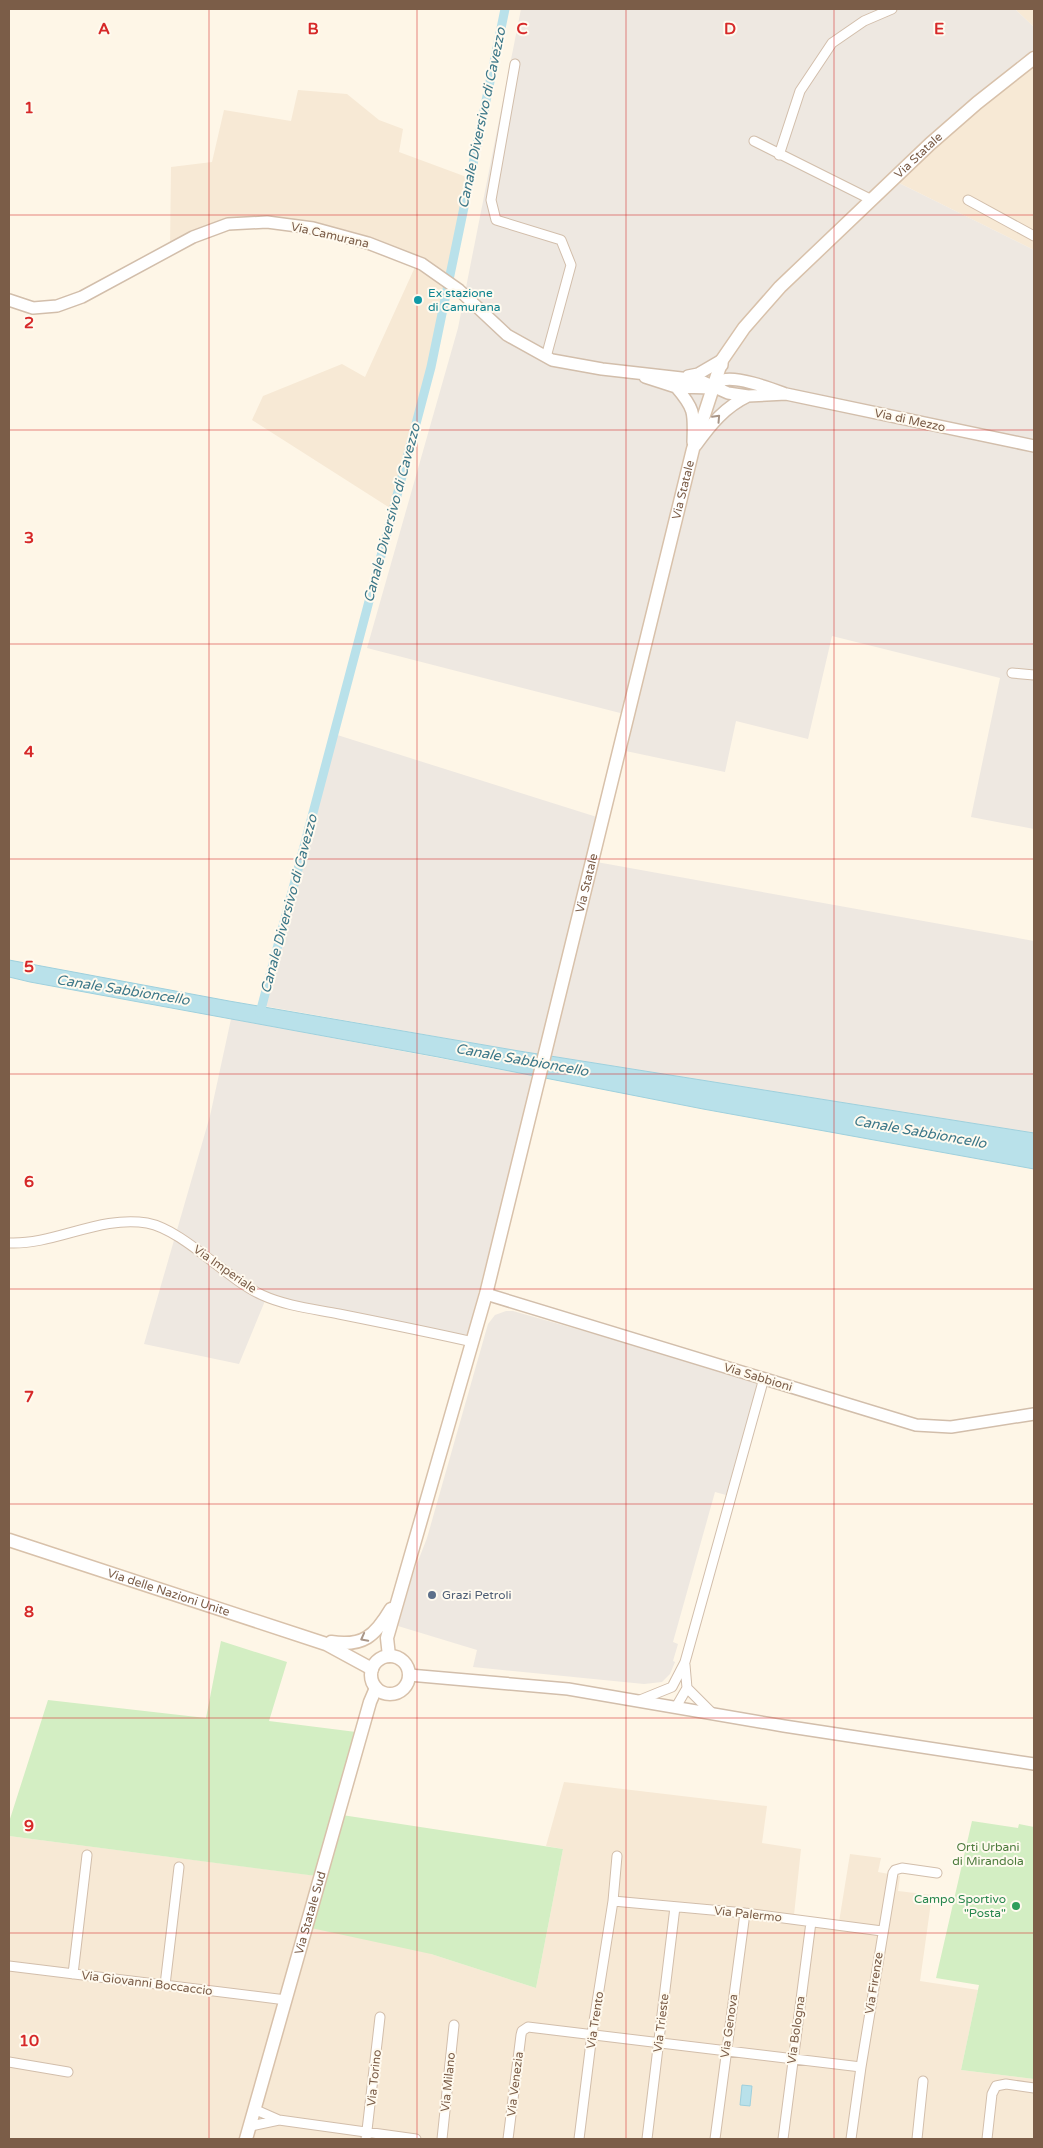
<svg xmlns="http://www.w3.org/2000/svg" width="1043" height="2148" font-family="'Varela Round',sans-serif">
	<rect width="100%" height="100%" fill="#fef6e7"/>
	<!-- residential -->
	<path fill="#f7e9d5" d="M 1015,9 L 1034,9 L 1034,27 Z
		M 1034,57 L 1034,250 L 893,180 Z
		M 298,90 L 347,94 L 379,120 L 403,129 L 399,152 L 472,179 L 439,337 L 390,508 L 252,420 L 263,396 L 342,364 L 365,377 L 415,267 L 341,241 L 272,223 L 232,224 L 170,248 L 171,167 L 212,162 L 224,110 L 291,121 Z
		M 564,1782 L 767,1806 L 762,1843 L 801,1849 L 794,1915 L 839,1922 L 850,1854 L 881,1858 L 878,1872 L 900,1876 L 898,1891 L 932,1895 L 920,1981 L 978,1990 L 961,2070 L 1034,2079 L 1034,2139 L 9,2139 L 9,1836 L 325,1877 L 431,1954 L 536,1988 L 563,1849 L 546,1846 Z"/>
	<!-- industrial -->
	<path fill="#eee8e1" d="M 521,9 L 1015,9 L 1034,27 L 1034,57 L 893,180 L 1034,250 L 1034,829 L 971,817 L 1000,678 L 832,636 L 808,739 L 736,721 L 725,772 L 621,750 L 628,715 L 367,648 L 458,328 Z
		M 331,733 L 600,818 L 591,861 L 1034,941 L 1034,1133 L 519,1051 L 264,1006 Z
		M 231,1019 L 534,1076 L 466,1342 L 267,1296 L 239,1364 L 144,1344 L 210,1116 Z
		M 506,1311 L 513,1311 L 757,1380 L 756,1390 L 726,1495 L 715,1492 L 673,1642 L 678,1644 L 673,1661 L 675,1662 L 670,1674 L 662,1682 L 644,1684 L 473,1667 L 477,1650 L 398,1626 L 413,1574 L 427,1538 L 488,1324 L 495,1315 Z"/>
	<!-- green -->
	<path fill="#d3eec3" d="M 221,1641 L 287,1662 L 269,1721 L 364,1733 L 342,1815 L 563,1849 L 536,1988 L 431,1954 L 311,1928 L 324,1877 L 9,1836 L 9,1822 L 48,1700 L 206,1718 Z
		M 972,1821 L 1018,1828 L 1019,1824 L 1034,1827 L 1034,2079 L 961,2070 L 979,1985 L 936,1978 Z"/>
	<!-- water -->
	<path fill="#b9e1ea" stroke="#9ed0dd" d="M 9,960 L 229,1001 L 519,1051 L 1034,1133 L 1034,1169 L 703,1109 L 438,1057 L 30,982 L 9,977 Z
		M 742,2085 L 752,2086 L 750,2106 L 740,2105 Z"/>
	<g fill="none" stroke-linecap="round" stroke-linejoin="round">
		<!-- canal -->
		<path stroke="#b9e1ea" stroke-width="9" d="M 260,1013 L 431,367 L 505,9"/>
		<!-- minor casing -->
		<g stroke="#d2beab" stroke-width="11">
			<path id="minor" d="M 515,64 L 491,200 L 496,220 L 561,240 L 571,265 L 546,357
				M 754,141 L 872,200
				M 779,155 L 800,91 L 832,43 L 864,21 L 892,9
				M 968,200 L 1034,236
				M 1012,673 L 1034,675
				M 9,1243 C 55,1245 100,1215 147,1223 C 184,1230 225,1278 262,1295 C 286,1306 314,1309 339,1314 C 384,1323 429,1332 473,1342
				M 687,1688 L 712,1713
				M 640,1700 L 672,1687 L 685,1662 L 764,1378
				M 676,1707 L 687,1688 L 685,1665
				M 613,1901 L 745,1913 L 882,1931
				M 9,1966 L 286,2000
				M 73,1974 L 87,1855
				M 165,1985 L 179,1867
				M 9,2062 L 68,2072
				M 254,2109 L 279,2120 L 416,2139
				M 251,2126 L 279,2120
				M 366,2139 L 380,2017
				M 442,2139 L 454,2025
				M 508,2139 L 521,2035 L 522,2031 L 528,2027 L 861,2067
				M 579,2139 L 592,2034 L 613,1901 L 617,1856
				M 647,2139 L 675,1907
				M 715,2139 L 745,1913
				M 783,2139 L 811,1922
				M 851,2139 L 861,2067 L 893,1873 L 895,1870 L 902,1868 L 937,1873
				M 917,2139 L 923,2081
				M 987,2139 L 992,2094 L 996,2086 L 1006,2084 L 1034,2088"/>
		</g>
		<!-- tertiary casing -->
		<g stroke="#d2beab" stroke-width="14">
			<path id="tertiary" d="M 9,300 L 33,308 L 57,306 L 82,297 L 193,237 L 228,224 L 267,222 L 313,228 L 368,243 L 422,264 L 459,290 L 507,335 L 552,360 L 602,369 L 699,380 L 728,393 L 748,396 L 786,394
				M 688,376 L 698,374 L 722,360 L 722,365
				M 645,377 L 676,387 L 712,388
				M 676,387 C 695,409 694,413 693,442
				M 713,388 C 716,385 719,382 723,380 C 738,376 772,389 786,394 L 1034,446
				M 696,445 C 711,424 725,407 748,396
				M 486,1294 L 916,1425 L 951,1427 L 1034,1414
				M 409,1675 L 568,1689 L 784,1726 L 1034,1764"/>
		</g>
		<!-- secondary casing -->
		<g stroke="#d8c1aa" stroke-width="15">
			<g id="secondary">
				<path id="s1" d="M 9,1540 L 326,1644 L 372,1669"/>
				<path d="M 331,1642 C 363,1647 375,1636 391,1609"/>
				<circle cx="390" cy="1675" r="19"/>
				<path id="s2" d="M 389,1656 L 387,1638 L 486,1294 L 693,449 L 722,360 L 744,328 L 780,287 L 930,144 L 977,103 L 1034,58"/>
				<path id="s3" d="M 246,2139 L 370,1702 L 376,1688"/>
			</g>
		</g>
		<!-- minor -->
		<use href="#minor" stroke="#fff" stroke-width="9"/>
		<!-- tertiary -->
		<use href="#tertiary" stroke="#fff" stroke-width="11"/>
		<!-- secondary -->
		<use href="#secondary" stroke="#fff" stroke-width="12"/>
	</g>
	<!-- one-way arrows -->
	<defs><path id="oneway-chevron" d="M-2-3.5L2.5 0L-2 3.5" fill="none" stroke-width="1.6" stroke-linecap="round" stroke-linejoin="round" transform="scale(1.25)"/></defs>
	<g stroke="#a99688">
		<use href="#oneway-chevron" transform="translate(717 418) rotate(-47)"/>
		<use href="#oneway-chevron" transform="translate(364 1638) rotate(152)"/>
	</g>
	<!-- grid -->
	<path fill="none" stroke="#d62828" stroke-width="1" stroke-opacity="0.55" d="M 209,9 L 209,2139M 417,9 L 417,2139M 626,9 L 626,2139M 834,9 L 834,2139M 9,215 L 1034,215M 9,430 L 1034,430M 9,644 L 1034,644M 9,859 L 1034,859M 9,1074 L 1034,1074M 9,1289 L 1034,1289M 9,1504 L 1034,1504M 9,1718 L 1034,1718M 9,1933 L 1034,1933"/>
	<!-- markers -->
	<circle fill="#0f9aa8" stroke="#fffaef" stroke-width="2" cx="418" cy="300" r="5"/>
	<circle fill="#5c6f8a" stroke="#fffaef" stroke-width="2" cx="432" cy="1595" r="5"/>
	<circle fill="#2e9e5b" stroke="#fffaef" stroke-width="2" cx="1016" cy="1906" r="5"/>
	<g text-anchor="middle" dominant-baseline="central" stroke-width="4" stroke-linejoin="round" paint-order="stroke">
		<!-- street labels -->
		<g font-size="12" fill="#7b5d48" stroke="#fffaef">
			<text stroke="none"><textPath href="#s2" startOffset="1624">Via Statale</textPath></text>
			<text transform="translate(330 235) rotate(13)">Via Camurana</text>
			<text transform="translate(910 420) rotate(12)">Via di Mezzo</text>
			<text stroke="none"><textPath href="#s2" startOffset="1204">Via Statale</textPath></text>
			<text stroke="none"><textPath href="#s2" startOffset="799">Via Statale</textPath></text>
			<text transform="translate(225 1269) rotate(35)">Via Imperiale</text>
			<text transform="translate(758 1377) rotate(17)">Via Sabbioni</text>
			<text stroke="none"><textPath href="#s1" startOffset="168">Via delle Nazioni Unite</textPath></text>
			<text stroke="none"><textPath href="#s3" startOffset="235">Via Statale Sud</textPath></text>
			<text transform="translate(748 1914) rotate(6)">Via Palermo</text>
			<text transform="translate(147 1983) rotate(7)">Via Giovanni Boccaccio</text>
			<text transform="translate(874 1983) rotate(-81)">Via Firenze</text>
			<text transform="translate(595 2020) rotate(-81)">Via Trento</text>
			<text transform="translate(661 2023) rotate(-83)">Via Trieste</text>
			<text transform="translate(729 2026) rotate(-82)">Via Genova</text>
			<text transform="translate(796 2030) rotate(-82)">Via Bologna</text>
			<text transform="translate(374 2078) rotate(-84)">Via Torino</text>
			<text transform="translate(448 2082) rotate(-84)">Via Milano</text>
			<text transform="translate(515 2084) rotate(-83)">Via Venezia</text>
		</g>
		<!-- culture labels -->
		<g font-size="12" fill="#0d838f" stroke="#fffaef" text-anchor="start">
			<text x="428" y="293">Ex stazione<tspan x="428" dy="14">di Camurana</tspan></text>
		</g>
		<!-- service labels -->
		<g font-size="12" fill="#4e5e75" stroke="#fffaef" text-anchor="start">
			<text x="442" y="1595">Grazi Petroli</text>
		</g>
		<!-- park labels -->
		<g font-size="12" fill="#4c7b3c" stroke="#fffaef">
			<text x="988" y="1847">Orti Urbani<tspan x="988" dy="14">di Mirandola</tspan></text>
		</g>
		<!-- leisure labels -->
		<g font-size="12" fill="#27864d" stroke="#fffaef" text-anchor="end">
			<text x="1006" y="1899">Campo Sportivo<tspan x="1006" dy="14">"Posta"</tspan></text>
		</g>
		<!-- water labels -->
		<g font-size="14" font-style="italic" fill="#3d7889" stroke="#fffaef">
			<text transform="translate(482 118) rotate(-78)">Canale Diversivo di Cavezzo</text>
			<text transform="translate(392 513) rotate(-75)">Canale Diversivo di Cavezzo</text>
			<text transform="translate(289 904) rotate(-75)">Canale Diversivo di Cavezzo</text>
			<text transform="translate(123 990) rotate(9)">Canale Sabbioncello</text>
			<text transform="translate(522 1060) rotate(10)">Canale Sabbioncello</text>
			<text transform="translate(920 1132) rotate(10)">Canale Sabbioncello</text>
		</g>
	</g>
	<g font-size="16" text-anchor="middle" font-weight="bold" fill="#d62828" stroke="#fffaef" stroke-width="4" stroke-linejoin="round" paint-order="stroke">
		<text x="104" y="34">A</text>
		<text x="313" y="34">B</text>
		<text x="522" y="34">C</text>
		<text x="730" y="34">D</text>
		<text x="939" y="34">E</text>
		<text x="29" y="113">1</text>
		<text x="29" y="328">2</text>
		<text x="29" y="543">3</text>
		<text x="29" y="757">4</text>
		<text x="29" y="972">5</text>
		<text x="29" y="1187">6</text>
		<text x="29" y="1402">7</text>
		<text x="29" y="1617">8</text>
		<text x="29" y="1831">9</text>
		<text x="29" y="2046">10</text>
	</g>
	<!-- border -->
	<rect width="1043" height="2148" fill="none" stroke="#7b5d48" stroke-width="20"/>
</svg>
